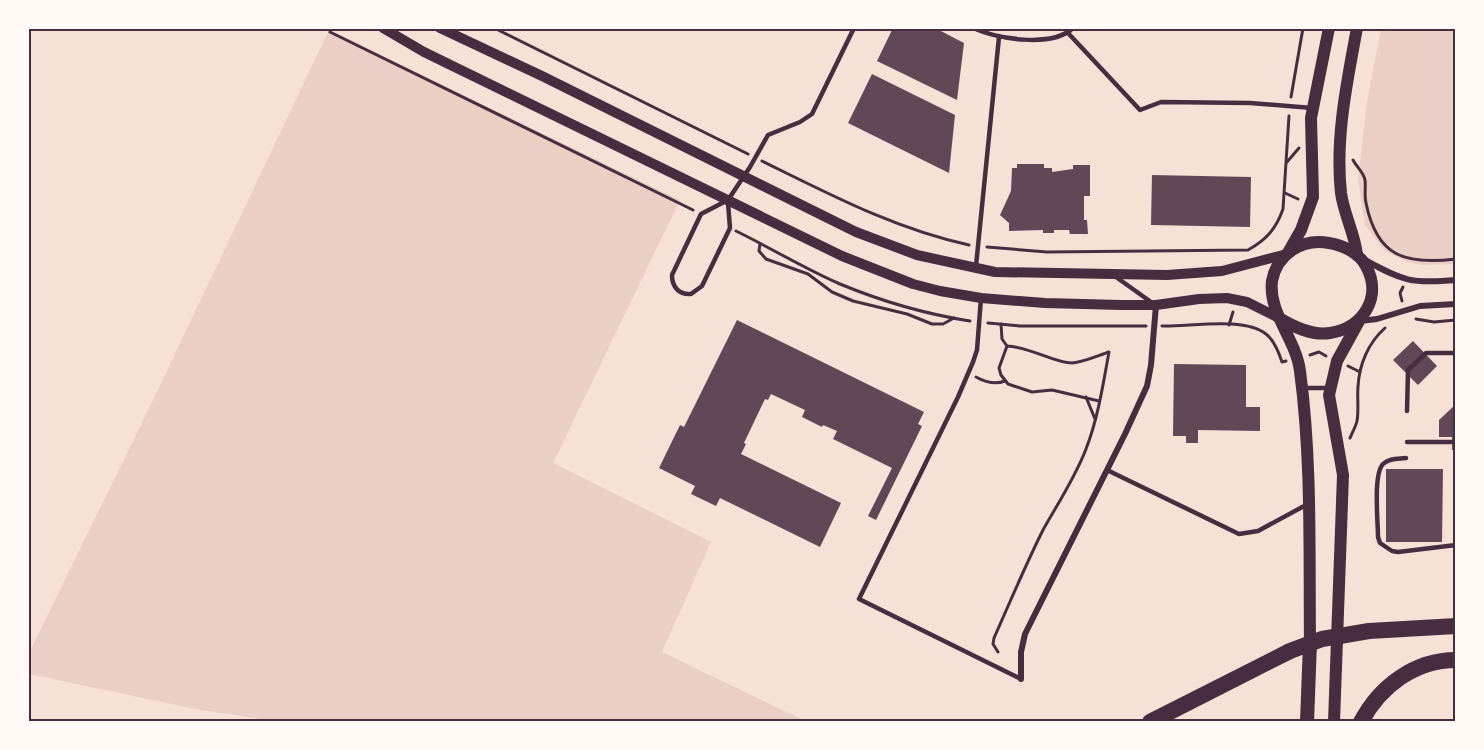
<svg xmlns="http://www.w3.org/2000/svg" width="1484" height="750" viewBox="0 0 1484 750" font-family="Rubik,sans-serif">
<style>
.green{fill:#ebcfc5}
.building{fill:#644757}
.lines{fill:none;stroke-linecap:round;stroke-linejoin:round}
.path{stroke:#4a2c40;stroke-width:3}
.service{stroke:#4a2c40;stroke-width:4.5}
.minor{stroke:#4a2c40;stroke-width:6}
.tertiary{stroke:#4a2c40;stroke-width:10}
.secondary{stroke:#4a2c40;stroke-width:12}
.primary{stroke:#4a2c40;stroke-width:14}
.motorway{stroke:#4a2c40;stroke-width:16}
.neatline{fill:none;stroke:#4a2c40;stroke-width:2}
</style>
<rect width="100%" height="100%" fill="#f7e1d7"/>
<g class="green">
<polygon points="1381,29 1455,29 1455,264 1422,265 1407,262 1385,251 1365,225 1358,179 1367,102"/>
<polygon points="329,30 680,200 553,463 711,542 662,652 805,721 274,721 195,709 29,674 28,655 153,400"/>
</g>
<g class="building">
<polygon points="893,28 935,28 964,43 957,100 877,61"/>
<polygon points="872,74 955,115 949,173 848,123"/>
<polygon points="1017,164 1044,164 1044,168 1052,168 1052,172 1073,169 1073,165 1090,165 1090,196 1084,196 1084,220 1087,220 1088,234 1070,234 1069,230 1054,230 1054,233 1043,233 1043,230 1009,231 1009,223 1000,215 1011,191 1012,168 1017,168"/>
<polygon points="1152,175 1251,177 1250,227 1151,225"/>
<polygon points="737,320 924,412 918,424 922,426 876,520 868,516 892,468 833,439 837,431 823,425 822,427 802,417 805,410 771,394 768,400 765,399 744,443 746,444 741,454 841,503 820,547 720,498 716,506 691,494 695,486 659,468 680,425 684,427"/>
<polygon points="1413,341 1437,366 1418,385 1393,360"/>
<polygon points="1174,364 1246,365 1246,407 1260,407 1260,431 1198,430 1198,443 1186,443 1186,436 1173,436"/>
<polygon points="1456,404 1456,450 1452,450 1452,437 1439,437 1439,420"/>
<polygon points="1386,469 1443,469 1442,542 1386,542"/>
</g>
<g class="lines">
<g class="path">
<polyline points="494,28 748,154"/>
<polyline points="330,32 693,210"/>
<polyline points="1291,97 1303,28"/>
<path d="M1353,160C1356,166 1364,173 1365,180C1366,187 1364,196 1366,203C1377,257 1405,265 1456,259"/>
<path d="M762,161C829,194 895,229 969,245"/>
<polyline points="1287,162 1299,148"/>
<polyline points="1285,193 1298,199"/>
<path d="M736,231C771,248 805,269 840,284C881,301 925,314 970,321"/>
<polyline points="760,244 759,251 766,259 808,274 832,292 853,301 907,314 932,324 943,324 954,318"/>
<path d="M987,247L1047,252L1248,250C1266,240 1276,229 1283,209L1289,116"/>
<polyline points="1402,301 1400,293 1403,287"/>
<polyline points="1416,319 1434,322 1456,320"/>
<polyline points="988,323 1020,326 1146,326"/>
<polyline points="1229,325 1233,312"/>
<path d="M1162,326C1189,327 1244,316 1266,334C1274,340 1279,353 1282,362L1286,361"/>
<polyline points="1007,346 999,368 1001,375 1008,384 1032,392 1052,390 1099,401"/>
<polyline points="1310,355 1319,352 1326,356"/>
<polyline points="1348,366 1360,372"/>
<path d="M976,377C985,382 995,385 1005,381"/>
<polyline points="1086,397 1095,419"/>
<path d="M1350,438C1352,433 1356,426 1357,421C1359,410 1357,398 1358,387C1359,365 1368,343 1385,328"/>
<path d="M998,652L993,644L994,638C1010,602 1025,566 1043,530C1058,503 1075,478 1086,449C1098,418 1103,385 1109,352C1097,356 1084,362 1072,363C1054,363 1031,347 1007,346L1002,339L1001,324"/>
</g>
<g class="service">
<path d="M973,28C998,39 1052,48 1073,28"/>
<polyline points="1068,33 1140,110 1161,102 1250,103 1312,108"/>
<path d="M728,203L730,228L702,286L691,294C679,295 672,287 672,275L701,214L728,200L750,167L768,135L800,122L812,114L854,28"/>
<polyline points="976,266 999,37"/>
<polyline points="1116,277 1151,302"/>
<polyline points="981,298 977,350 973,362 958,397 859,599 1021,679"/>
<polyline points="1304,388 1329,388"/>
<polyline points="1407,411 1408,370 1426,353 1456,353"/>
<polyline points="1407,442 1456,442"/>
<path d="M1406,458C1398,459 1389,458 1383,464C1373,474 1378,522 1378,537L1380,543L1392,551L1398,552L1456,545"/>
<polyline points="1107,470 1239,534 1258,531 1306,505"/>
</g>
<g class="minor">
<path d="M1365,260C1403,281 1411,284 1456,280"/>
<polyline points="1360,321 1377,319 1420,306 1456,304"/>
<polyline points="1021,679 1021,652 1025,634 1125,434 1147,386 1151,365 1156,305"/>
</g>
<g class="tertiary">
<polyline points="383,28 424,52 842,256 913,284 940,291 981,298 1045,303 1121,305 1156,305 1199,299 1227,298 1247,302 1279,318"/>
<polyline points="440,28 542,76 856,232 917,255 995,272 1167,275 1222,271 1287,254"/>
</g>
<g class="secondary">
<polyline points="1289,251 1301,230 1313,197 1311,118 1329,28"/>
<path d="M1357,255C1355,234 1344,215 1341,193C1335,138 1347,82 1357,28"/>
<path d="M1279,318C1294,327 1312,336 1330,333C1363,328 1383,297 1366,266C1359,253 1343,245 1329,243C1302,238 1277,254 1272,281C1268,313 1296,339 1300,371C1312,461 1309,552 1310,643"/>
<polyline points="1334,722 1343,475 1329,395 1337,361 1359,321"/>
</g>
<polyline class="primary" points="1307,722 1310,643"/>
<g class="motorway">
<polyline points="1150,722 1290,651 1322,639 1369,631 1456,626"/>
<path d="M1361,722C1380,686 1415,660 1456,660"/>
</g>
</g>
<rect width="1484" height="750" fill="none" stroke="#fffaf5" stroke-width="60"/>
<rect x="30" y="30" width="1424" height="690" class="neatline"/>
</svg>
